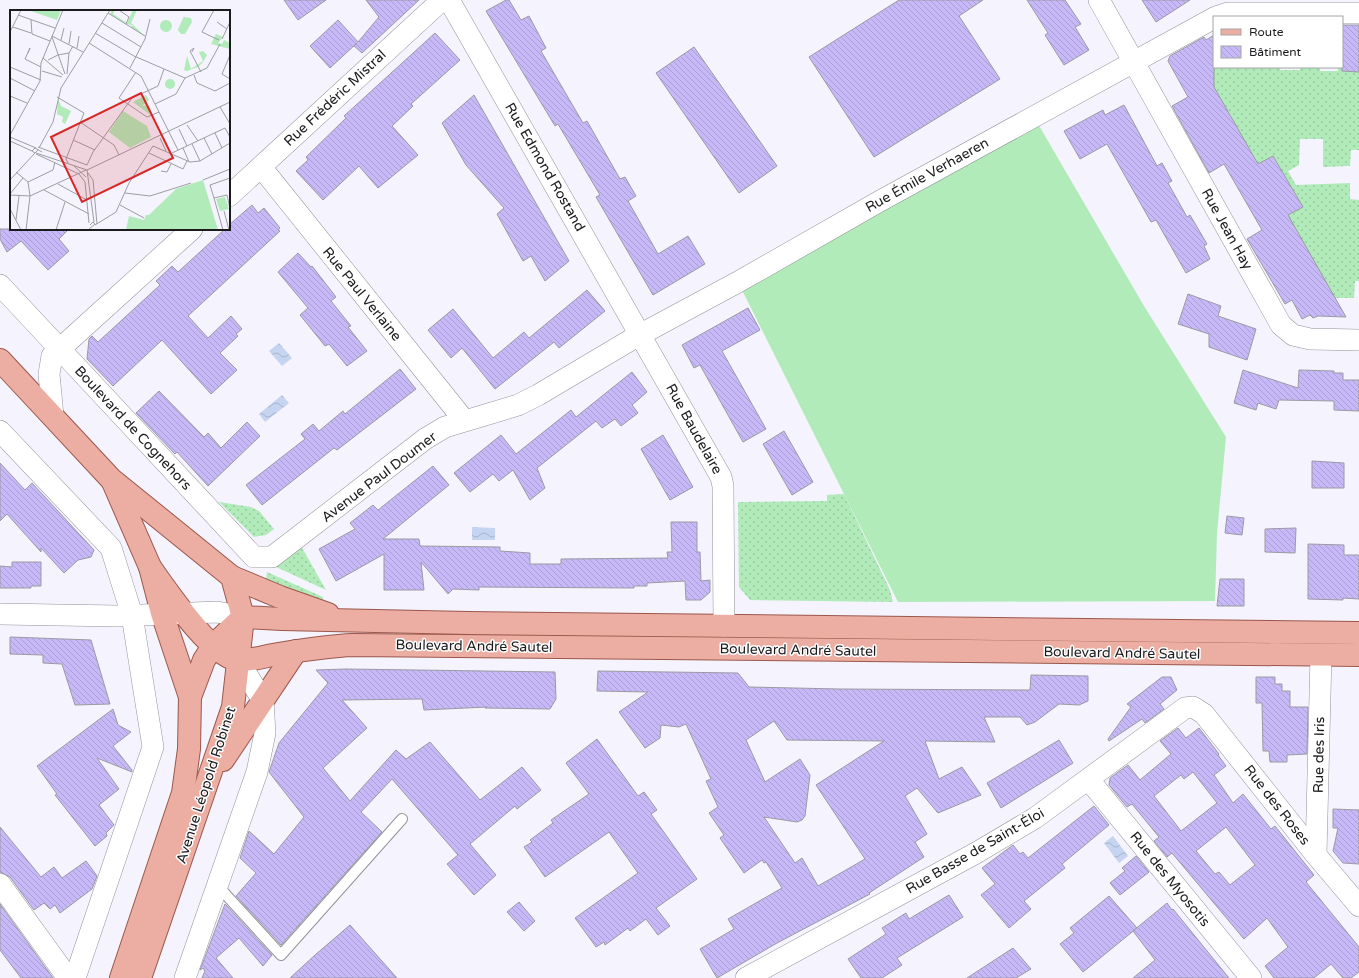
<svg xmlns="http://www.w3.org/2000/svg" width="1359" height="978" viewBox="0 0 1359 978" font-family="'Varela Round',sans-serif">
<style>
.grass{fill:url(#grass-dots)}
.garden{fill:#b0ebb9}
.water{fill:url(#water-waves)}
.building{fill:url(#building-back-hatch);stroke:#9b9aa2;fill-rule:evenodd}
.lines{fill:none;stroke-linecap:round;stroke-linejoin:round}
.service-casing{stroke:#94929b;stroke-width:12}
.minor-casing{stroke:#94929b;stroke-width:22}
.primary-casing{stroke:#9b574c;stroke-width:24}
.service{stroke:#fff;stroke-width:10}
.minor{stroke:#fff;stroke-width:21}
.primary{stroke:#ecaea2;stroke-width:22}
.labels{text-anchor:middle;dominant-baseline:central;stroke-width:3;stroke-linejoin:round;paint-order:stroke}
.street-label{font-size:14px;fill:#1b1b1e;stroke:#fff}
.inset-road{fill:none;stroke:#9e9da4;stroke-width:1}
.view{fill:#d62828;fill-opacity:0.15;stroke:#d62828;stroke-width:2}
.inset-edge{fill:none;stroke:#1b1b1e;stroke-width:2}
</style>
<defs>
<pattern id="grass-dots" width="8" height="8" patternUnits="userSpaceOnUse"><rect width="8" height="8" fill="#b0ebb9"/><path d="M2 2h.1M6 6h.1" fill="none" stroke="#97c99f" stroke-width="1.8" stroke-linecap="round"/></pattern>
<pattern id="water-waves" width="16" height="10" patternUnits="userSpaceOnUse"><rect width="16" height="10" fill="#c4d4f1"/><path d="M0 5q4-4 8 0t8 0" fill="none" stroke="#a8b5ce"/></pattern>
<pattern id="building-back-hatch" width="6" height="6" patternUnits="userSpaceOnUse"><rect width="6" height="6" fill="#c7b9f8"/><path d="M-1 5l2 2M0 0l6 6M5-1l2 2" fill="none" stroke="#aa9ed4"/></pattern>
</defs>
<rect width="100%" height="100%" fill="#f5f3fd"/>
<g class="grass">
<polygon points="1214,67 1280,67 1280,70 1300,70 1300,67 1320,67 1320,71 1338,71 1338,67 1359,72 1359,150 1351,150 1350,166 1323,167 1323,139 1300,139 1299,165 1288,171 1296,185 1350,183 1350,199 1359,200 1359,281 1355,281 1354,298 1326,298 1272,224 1302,207 1273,156 1258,164 1250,149 1233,158 1241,135 1229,112 1212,121 1205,108 1221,99 1204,69"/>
<polygon points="844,494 890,590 893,602 750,600 739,587 738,502 827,501 827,495"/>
<polygon points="219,502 251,507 259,511 274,529 266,535 254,537"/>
<polygon points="301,546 326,590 274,566"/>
<polygon points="267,572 323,597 324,603 266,582"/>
</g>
<polygon class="garden" points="1034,117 1144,306 1226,437 1217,533 1215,601 898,602 738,282"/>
<g class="water">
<polygon points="279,343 292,358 282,366 269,351"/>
<polygon points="282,395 289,403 265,422 259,414"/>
<polygon points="472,527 495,528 495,540 472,540"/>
<polygon points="1113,836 1128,856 1119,863 1104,843"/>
</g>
<g class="building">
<polygon points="284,0 326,0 298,20"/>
<polygon points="366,0 419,0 362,53 354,46 357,43 330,68 310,46 338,20 358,42 379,17"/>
<polygon points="506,0 509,0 521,20 529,16 546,48 541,51 583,123 587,121 620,179 625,177 636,196 628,201 658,254 688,236 705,264 653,295 596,197 600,195 558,124 555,126 486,11"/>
<polygon points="899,0 983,0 959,16 1000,79 874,157 809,57"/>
<polygon points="1027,0 1065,0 1081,24 1075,27 1089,50 1064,65 1045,35 1048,33"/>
<polygon points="1142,0 1190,0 1156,22"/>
<polygon points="1342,25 1359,25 1359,72 1342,71"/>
<polygon points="435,33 460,60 411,104 413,106 392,126 418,155 378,188 359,166 323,200 296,171 308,160 306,157 346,118 344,116"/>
<polygon points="1214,35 1214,87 1258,164 1273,156 1303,207 1288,215 1346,317 1318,316 1313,318 1310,315 1302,319 1292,300 1285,304 1247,239 1262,230 1224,164 1209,173 1172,106 1188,97 1168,61 1170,56 1204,37 1206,40"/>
<polygon points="694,47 777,166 739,193 656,73"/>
<polygon points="474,95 569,261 545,281 531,256 523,261 497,214 504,208 466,165 442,123"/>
<polygon points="1124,105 1157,166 1162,163 1172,181 1168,183 1187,217 1190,215 1207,244 1204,246 1210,259 1186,273 1156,220 1151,222 1107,144 1080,159 1064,131 1103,110 1105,115"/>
<polygon points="252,205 258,213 264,208 280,228 278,230 280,231 188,316 208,338 231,316 242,329 236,334 238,336 220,353 237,370 211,394 162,340 113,386 87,359 89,339 92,336 98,342 160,285 156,281 172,266 178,272 225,229 229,229 229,225"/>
<polygon points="0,229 69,229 59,239 69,251 48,270 21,241 7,252 0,239"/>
<polygon points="298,253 311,267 312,266 336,297 331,301 351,326 348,327 367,351 347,366 329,344 325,346 300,315 308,308 278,272"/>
<polygon points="587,290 605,311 559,348 554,342 495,389 462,348 451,358 428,330 453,309 493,358 524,332 529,338"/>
<polygon points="1188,294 1221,306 1218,316 1256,329 1247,360 1209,347 1209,334 1178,324"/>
<polygon points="748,308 760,330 722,351 766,429 743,442 700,365 694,368 682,345"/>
<polygon points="400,369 416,389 337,450 334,448 262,505 246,485 305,439 301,434 313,424 319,431 343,411 345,414"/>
<polygon points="1243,370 1298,388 1299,370 1334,371 1334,373 1343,373 1343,380 1359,380 1359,411 1334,410 1334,401 1279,400 1276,409 1258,403 1256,410 1234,403"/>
<polygon points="632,372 647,392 632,405 638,413 621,426 615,419 602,428 596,421 537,468 545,488 530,500 513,470 499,481 493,474 470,492 454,473 501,435 516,454 571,410 576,417"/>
<polygon points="159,391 204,437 208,433 221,448 247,422 260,436 208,486 177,452 175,454 136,413"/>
<polygon points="784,431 813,482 792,495 763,444"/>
<polygon points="663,435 693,487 670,500 641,449"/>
<polygon points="1312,461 1344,463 1344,488 1312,488"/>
<polygon points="0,463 25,490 32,483 94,550 91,557 78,560 64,573 41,548 41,552 7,514 0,521"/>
<polygon points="433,466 449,485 383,539 419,539 420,546 500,547 500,551 530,553 530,564 561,564 561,559 668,558 667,552 672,552 671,522 697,522 697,552 700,552 701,581 710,580 710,592 701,600 686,600 685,581 647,583 647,586 634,586 634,588 479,587 479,590 453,589 448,594 421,562 424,590 384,590 384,554 336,581 319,549 355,529 350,523 373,505 378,510"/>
<polygon points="1227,516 1244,518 1242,535 1225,533"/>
<polygon points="1296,528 1295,553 1265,552 1265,529"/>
<polygon points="1308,544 1344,545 1344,555 1359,555 1359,599 1343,598 1343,600 1308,599"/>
<polygon points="12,562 41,562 41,586 31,586 31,588 0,588 0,566 12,567"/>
<polygon points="1220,579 1244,579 1244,606 1217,606"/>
<polygon points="10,637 91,640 110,704 75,705 62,664 43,663 43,655 10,654"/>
<polygon points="346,669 555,672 556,699 550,709 485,708 487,707 424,710 422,699 342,700 367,728 323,768 350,801 396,750 406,759 430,742 480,800 522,767 541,790 517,809 515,806 470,844 496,875 474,895 447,864 458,855 392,779 361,812 382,832 281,945 236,896 256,873 240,858 249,831 274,854 304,817 269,772 279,743 328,683 316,670"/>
<path d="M598,671L738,673L749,687L839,689L1030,690L1031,675L1088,676V701L1079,705L1059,704L1035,722L1027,725L1020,717H984L995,742L925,741L939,779L962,767L981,795L938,813L917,788L905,796L927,834L915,842L924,857L869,893L870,894L777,943L717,978L700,949L734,929L728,919L782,888L766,862L764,863L762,860L744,873L720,838L724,835L709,813L718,807L706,781L711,779L686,724L679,727L661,725L660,738L645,748L619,712L648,692L597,691ZM774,721L787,740L884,741L816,785L865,859L818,886L802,858L795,863L764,817L797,822L802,820L805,816L810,775L800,759L765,782L746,740Z"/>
<polygon points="1162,677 1171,677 1177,690 1160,704 1164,709 1145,723 1142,719 1109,741 1108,739 1131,707 1127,704"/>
<polygon points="1256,677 1275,677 1275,684 1282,684 1282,691 1290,691 1290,707 1308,707 1307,754 1287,755 1287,762 1270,762 1269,751 1263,751 1262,703 1256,703"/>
<polygon points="113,709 118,725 131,732 113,746 132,770 132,772 97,758 119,789 99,805 114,825 106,833 107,836 95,846 55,795 57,794 37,766"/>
<path d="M1178,728L1186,738L1199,728L1219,754L1218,755L1226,766L1214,775L1233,803L1243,794L1271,829L1275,826L1314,875L1306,882L1359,947V972L1351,978H1343L1331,964L1314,978H1274L1265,966L1288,947L1267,918L1244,939L1172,853L1167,857L1154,841L1159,837L1132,804L1127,807L1109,785L1110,778L1128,765L1140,780L1171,754L1160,741ZM1193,772L1217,803L1181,831L1154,796L1181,775L1184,779ZM1226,827L1255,865L1230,885L1219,872L1215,874L1196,851Z"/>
<polygon points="597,739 638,796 644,792 657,810 651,814 697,879 656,908 670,926 658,935 646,919 630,931 628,928 605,945 604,942 596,947 575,918 638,873 609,832 545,877 524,847 532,842 530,840 553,823 551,820 589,794 566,763"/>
<polygon points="1059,740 1073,763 1001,808 987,783"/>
<polygon points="1094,806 1109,825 1062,864 1065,868 1024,901 1031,909 1009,928 981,895 995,884 982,868 1013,845 1020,854 1023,852 1028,858"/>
<polygon points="1333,809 1359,810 1359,864 1343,863 1333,851 1338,828 1333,828"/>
<polygon points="0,827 41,877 54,867 62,878 86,861 97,876 92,889 60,913 55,905 50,909 44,903 34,910 10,877 0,872"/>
<polygon points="1136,856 1149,872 1120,895 1110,883 1125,871 1122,868"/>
<polygon points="949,895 963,917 897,958 902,965 882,978 861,978 848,959 886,934 882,928 906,913 909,919"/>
<polygon points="1109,896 1137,928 1083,972 1060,944 1074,933 1070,928"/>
<polygon points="519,902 535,921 524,931 507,912"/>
<polygon points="1167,903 1172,910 1173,909 1229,978 1133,978 1155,960 1133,931"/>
<polygon points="0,904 53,978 21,978 0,950"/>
<polygon points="225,904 272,955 263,966 239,938 216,958 233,978 202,978 205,971 203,968 200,970"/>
<polygon points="350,925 397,978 290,978 315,955"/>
<polygon points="1013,948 1031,969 1016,978 967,978"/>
</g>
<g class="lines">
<g class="service-casing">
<polyline id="service" points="217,885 281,955 402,819"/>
</g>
<g class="minor-casing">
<g id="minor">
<polyline points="449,0 721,477 723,486 724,626"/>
<polyline points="1099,0 1281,325 1293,335 1310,339 1359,340"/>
<polyline points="1216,17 1228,13 1359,13"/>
<polyline points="261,167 464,420"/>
<polyline points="229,196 442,0"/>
<polyline points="0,285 254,557 272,557 425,439 445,427 518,405 538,395 634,338 738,282 880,201 1214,18"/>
<polyline points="53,416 49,374 52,356 192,229"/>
<polyline points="0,431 111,548 132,615 153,747 75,978"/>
<polyline points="0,614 117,616 217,612 243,617"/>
<polyline points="1089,780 1251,978"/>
<polyline points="1316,855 1321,655"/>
<polyline points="0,884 68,978"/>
<polyline points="185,978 257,772 265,733 263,701 238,660"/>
<polyline points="746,978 976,853 1035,818 1185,708 1193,707 1204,714 1316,855 1359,906"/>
</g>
</g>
<g class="primary-casing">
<g id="primary">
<polyline points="0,360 111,479 232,577 243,617 233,707 140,978"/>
<polyline points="113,482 150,567 162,613 190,697"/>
<path d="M150,567C165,588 213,660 239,660C251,661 265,656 278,654C303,650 328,646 353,645L1359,655"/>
<polyline points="232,577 280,597 328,614"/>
<polyline points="243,617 282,619 468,623 1359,633"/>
<polyline points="223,760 296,651"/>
<polyline points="121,978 183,793 189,749 190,697 204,660 213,646 243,617"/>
</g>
</g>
<use href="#service" class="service"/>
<use href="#minor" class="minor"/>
<use href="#primary" class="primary"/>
</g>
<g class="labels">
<g class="street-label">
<text transform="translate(335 98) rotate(-43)">Rue Frédéric Mistral</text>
<text transform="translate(545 167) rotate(60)">Rue Edmond Rostand</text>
<text transform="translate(927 175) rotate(-29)">Rue Émile Verhaeren</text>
<text transform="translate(1227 229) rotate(61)">Rue Jean Hay</text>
<text transform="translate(362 294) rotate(51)">Rue Paul Verlaine</text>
<text transform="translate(133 428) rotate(47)">Boulevard de Cognehors</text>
<text transform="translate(694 429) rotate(61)">Rue Baudelaire</text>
<text transform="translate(379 477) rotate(-37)">Avenue Paul Doumer</text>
<text transform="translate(474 646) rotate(1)">Boulevard André Sautel</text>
<text transform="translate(798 650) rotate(1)">Boulevard André Sautel</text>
<text transform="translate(1122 653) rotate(1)">Boulevard André Sautel</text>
<text transform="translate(1319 755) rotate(-89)">Rue des Iris</text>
<text transform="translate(206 785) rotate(-72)">Avenue Léopold Robinet</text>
<text transform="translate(1277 805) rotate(52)">Rue des Roses</text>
<text transform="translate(975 851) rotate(-30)">Rue Basse de Saint-Éloi</text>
<text transform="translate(1170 879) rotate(51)">Rue des Myosotis</text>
</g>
</g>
<g transform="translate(10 10)">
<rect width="220" height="220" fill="#f5f3fd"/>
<path d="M102,0H105L103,4L117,13L123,0H127L121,13L135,26L121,17L122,15L116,14L100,4ZM206,24L213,27L208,33L212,34L214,30L220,33V39L201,34ZM193,41L197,45L193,52L188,57L177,61L174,60L177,46L181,59L193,51L189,42ZM155 74a5 5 0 1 1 10 0a5 5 0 1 1-10 0ZM136,85L139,90L132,96L139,95L141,101L139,104L123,92ZM215,187L219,199L210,201L206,189Z" fill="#b0ebb9"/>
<path d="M193,170L208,220H116L119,206L134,210L136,205H139L166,179Z" fill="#b0ebb9"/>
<path d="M18,0H51L47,10ZM175,4L174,7L181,8L182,12L175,24H171L168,20L165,26ZM150 16a6 6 0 1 1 12 0a6 6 0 1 1-12 0ZM48,89L51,96L61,101L55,114L52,112L53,107L47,104ZM113,101L137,116L141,127L120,138L99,122Z" fill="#b0ebb9"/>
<path class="inset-road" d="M109,0L119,7L116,14M204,0L192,22L209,30M98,3L135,26M8,5L45,18M21,10L22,24L40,31M207,12L217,19M92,13L131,37M3,17L21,23M0,22L11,0M85,23L124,46L175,68M42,26L73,42M42,27L55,64M212,29L220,12M51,30L54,18M79,33L131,66L168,140M59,34L61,21M67,38L69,26M182,42L184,38L180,41L191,62M18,43L20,38L15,49L31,57M220,45L212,64L220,69M33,48L53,65M38,50L48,45L59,43M0,57L31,70M120,58L135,29L140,9M32,61L52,67M126,62L109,88L137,107L149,102M57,64L59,43L63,36M184,65L187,73L205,81L220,73M0,68L25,81M175,68L197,58L210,34M0,86L17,93M47,87L74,103L56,149L58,153M145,94L166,84L175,68M210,97L220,114M70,112L104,135L109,145M177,115L188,131M169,119L177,136M205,123L212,138M0,125L30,71L31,53L53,0M0,127L26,138M150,128L156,141M194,128L202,144M63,130L85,140M0,131L22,141M182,134L190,151M28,137L77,155L83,142L122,88L148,76L154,59M29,138L43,112L51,78L100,0M173,138L179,152M28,140L25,143L22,141L25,138L32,142M26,143L77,160L84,212M139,143L173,159L177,151M162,143L215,118L220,127M26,144L69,164L75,172L79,213M64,156L76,167M77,160L220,92M151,161L157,162L161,154M6,162L18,172L20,186L16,220M78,163L83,170L87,214M0,170L25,143M193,170L220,159M18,172L43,160L45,152M48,174L77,190M34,180L79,204M115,183L140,186L181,173M0,184L13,168M0,185L20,186L76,160M204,188L200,175L220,168M110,195L134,208M0,199L11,220M214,201L219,220M6,210L9,186M85,215L106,202L119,173L143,136L180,152L190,151L220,133M46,220L55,192M78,220L85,214L83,212L80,215M213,220L204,188L217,185L220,199"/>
<path class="view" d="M131,83L163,148L72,192L41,127Z"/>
<rect width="220" height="220" class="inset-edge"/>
</g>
<rect x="1213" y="16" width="130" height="52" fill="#ffffff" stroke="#a4a4a5"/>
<rect x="1221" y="29" width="20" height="6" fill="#ecaea2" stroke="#a4a4a5"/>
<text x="1249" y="36" font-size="12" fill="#1b1b1e">Route</text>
<rect x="1221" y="46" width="20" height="12" fill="url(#building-back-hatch)" stroke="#a4a4a5"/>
<text x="1249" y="56" font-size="12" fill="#1b1b1e">Bâtiment</text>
</svg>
